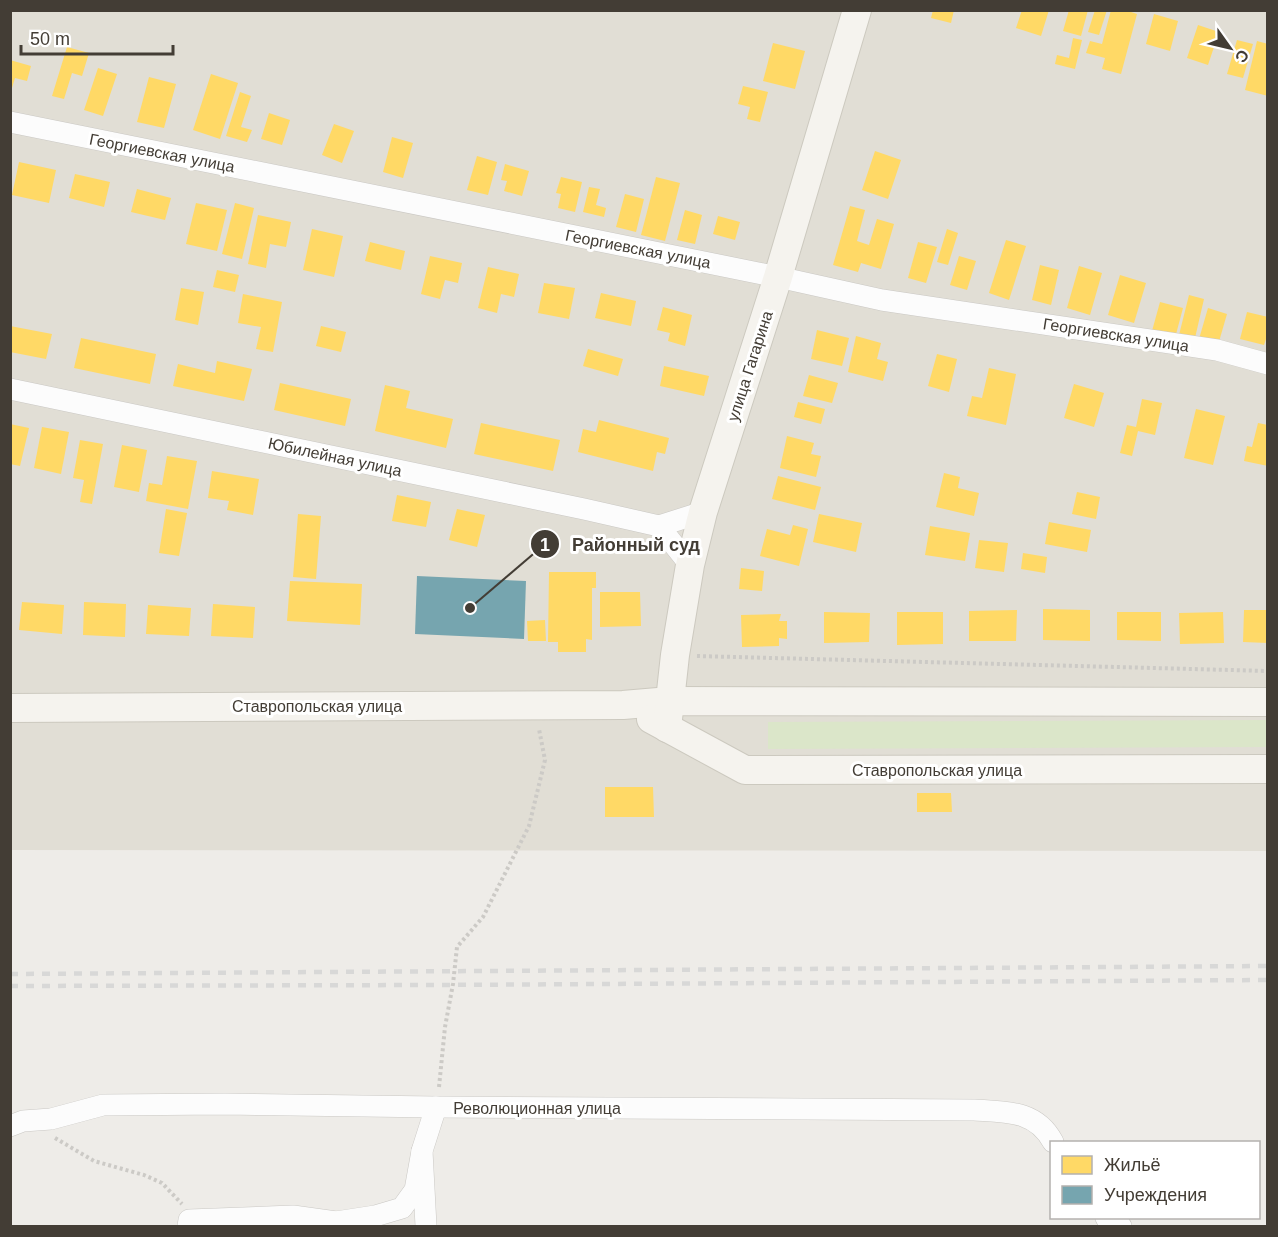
<svg xmlns="http://www.w3.org/2000/svg" width="1278" height="1237" viewBox="0 0 1278 1237" font-family="Arial,sans-serif">
<style>
.residential{fill:#e1ded5}
.green{fill:#dbe6c9}
.homes{fill:#ffd966}
.public{fill:#76a5af}
.lines{fill:none;stroke-linecap:round;stroke-linejoin:round}
.street-casing{stroke:#cac8c4;stroke-width:22}
.secondary-casing{stroke:#ccc9bf;stroke-width:30}
.path{stroke:#cccac6;stroke-width:4;stroke-dasharray:3 3;stroke-linecap:butt}
.street{stroke:#fcfcfc;stroke-width:21}
.secondary{stroke:#f5f3ee;stroke-width:28}
.rail{stroke:#d8d8d7;stroke-width:4.5;stroke-dasharray:8 8;stroke-linecap:butt}
.labels{text-anchor:middle;dominant-baseline:central;stroke-width:6;stroke-linejoin:round;paint-order:stroke}
.street-label{font-size:16px;fill:#433d35;stroke:#fff}
.leader{fill:none;stroke:#433d35;stroke-width:2}
.callout-dot{fill:#433d35;stroke:#fff;stroke-width:2}
.mark-label{font-size:18px;text-anchor:middle;font-weight:bold;fill:#fff}
.callout-label{font-size:18px;text-anchor:middle;font-weight:bold;fill:#433d35;stroke:#fff;stroke-width:6;stroke-linejoin:round;paint-order:stroke}
</style>
<rect width="100%" height="100%" fill="#eeece8"/>
<polygon class="residential" points="11,11 1267,11 1267,851 11,850"/>
<polygon class="green" points="1267,720 1267,747 768,749 768,722"/>
<g class="homes">
<polygon points="933,10 954,10 951,23 931,18"/>
<polygon points="1022,10 1049,10 1041,36 1016,28"/>
<polygon points="1069,10 1088,10 1081,36 1063,31"/>
<polygon points="1095,10 1107,10 1099,35 1088,32"/>
<polygon points="1111,10 1125,10 1137,14 1121,74 1102,69 1105,58 1086,53 1090,41 1102,44"/>
<polygon points="1154,14 1178,21 1170,51 1146,44"/>
<polygon points="1198,25 1219,32 1208,65 1187,58"/>
<polygon points="1073,38 1082,40 1075,69 1055,64 1057,55 1069,58"/>
<polygon points="1237,40 1253,44 1243,78 1227,74"/>
<polygon points="1257,41 1268,44 1268,96 1245,90"/>
<polygon points="773,43 805,51 795,89 763,81"/>
<polygon points="67,47 89,53 82,76 72,73 64,99 52,96"/>
<polygon points="10,60 31,66 27,81 15,78 12,88 10,88"/>
<polygon points="98,68 117,74 103,116 84,110"/>
<polygon points="211,74 238,83 220,139 193,130"/>
<polygon points="149,77 176,84 164,128 137,122"/>
<polygon points="743,86 768,92 760,122 747,119 750,107 738,104"/>
<polygon points="240,92 251,96 241,127 252,130 247,142 226,136"/>
<polygon points="269,113 290,120 282,145 261,139"/>
<polygon points="334,124 354,131 342,163 322,155"/>
<polygon points="392,137 413,143 403,178 383,172"/>
<polygon points="875,151 901,160 888,199 862,190"/>
<polygon points="477,156 497,162 488,195 467,190"/>
<polygon points="19,162 56,170 49,203 12,195"/>
<polygon points="505,164 529,171 522,196 504,191 507,181 501,180"/>
<polygon points="75,174 110,182 104,207 69,198"/>
<polygon points="561,177 582,182 575,212 558,208 561,194 556,193"/>
<polygon points="656,177 680,183 665,241 641,235"/>
<polygon points="589,187 600,189 596,205 606,208 604,217 583,212"/>
<polygon points="137,189 171,198 165,220 131,212"/>
<polygon points="625,194 644,199 636,232 616,227"/>
<polygon points="196,203 227,210 217,251 186,244"/>
<polygon points="235,203 254,208 242,259 222,254"/>
<polygon points="850,206 865,210 857,241 869,245 877,219 894,224 881,269 861,263 858,272 833,265"/>
<polygon points="685,210 702,215 695,244 677,240"/>
<polygon points="258,215 291,222 286,247 270,244 266,268 248,264"/>
<polygon points="718,216 740,222 735,240 713,234"/>
<polygon points="312,229 343,236 334,277 303,270"/>
<polygon points="947,229 958,233 948,265 937,262"/>
<polygon points="1006,240 1026,246 1009,300 989,293"/>
<polygon points="370,242 405,251 401,270 365,261"/>
<polygon points="918,242 937,247 926,283 908,278"/>
<polygon points="430,256 462,263 458,283 445,280 440,299 421,294"/>
<polygon points="959,256 976,261 967,290 950,285"/>
<polygon points="1040,265 1059,270 1051,305 1032,300"/>
<polygon points="1079,266 1102,273 1090,315 1067,308"/>
<polygon points="488,267 519,274 514,297 501,294 497,313 478,308"/>
<polygon points="217,270 239,275 235,292 213,287"/>
<polygon points="1120,275 1146,283 1134,323 1108,315"/>
<polygon points="544,283 575,288 569,319 538,313"/>
<polygon points="181,288 204,292 198,325 175,320"/>
<polygon points="601,293 636,301 631,326 595,318"/>
<polygon points="243,294 282,302 273,352 256,349 261,327 238,323"/>
<polygon points="1189,295 1204,299 1195,338 1179,335"/>
<polygon points="1160,302 1183,308 1175,338 1152,331"/>
<polygon points="663,307 692,315 685,346 668,341 670,333 657,330"/>
<polygon points="1208,308 1227,314 1218,345 1199,339"/>
<polygon points="1247,312 1268,317 1268,333 1264,345 1240,339"/>
<polygon points="10,326 52,334 46,359 10,352"/>
<polygon points="321,326 346,332 341,352 316,346"/>
<polygon points="817,330 849,338 842,366 811,359"/>
<polygon points="856,336 881,343 877,359 888,362 883,381 848,372"/>
<polygon points="81,338 156,354 150,384 74,368"/>
<polygon points="588,349 623,359 618,376 583,366"/>
<polygon points="937,354 957,359 949,392 928,386"/>
<polygon points="217,361 252,369 244,401 173,386 178,364 215,373"/>
<polygon points="664,366 709,376 704,396 660,386"/>
<polygon points="989,368 1016,374 1006,425 967,416 972,396 982,398"/>
<polygon points="809,375 838,383 832,403 803,396"/>
<polygon points="280,383 351,399 345,426 274,410"/>
<polygon points="1074,384 1104,393 1094,427 1064,418"/>
<polygon points="385,385 410,391 406,408 453,419 446,448 375,431"/>
<polygon points="1142,399 1162,403 1155,435 1138,431 1132,456 1120,453 1127,425 1136,427"/>
<polygon points="798,402 825,409 821,424 794,417"/>
<polygon points="1196,409 1225,416 1213,465 1184,458"/>
<polygon points="599,420 669,438 665,454 657,452 653,471 578,452 583,429 596,432"/>
<polygon points="481,423 560,440 553,471 474,454"/>
<polygon points="1258,423 1268,425 1268,466 1244,461 1247,446 1252,447"/>
<polygon points="10,424 29,428 20,466 10,464"/>
<polygon points="42,427 69,432 61,474 34,468"/>
<polygon points="787,436 814,443 811,454 821,456 816,477 780,468"/>
<polygon points="80,440 103,444 92,504 80,502 84,480 73,478"/>
<polygon points="122,445 147,450 139,492 114,487"/>
<polygon points="167,456 197,461 188,509 146,501 149,483 162,485"/>
<polygon points="212,471 259,479 253,515 227,510 229,501 208,498"/>
<polygon points="944,473 960,477 958,488 979,493 974,516 936,507"/>
<polygon points="778,476 821,487 815,510 772,499"/>
<polygon points="1077,492 1100,497 1096,519 1072,514"/>
<polygon points="397,495 431,502 426,527 392,521"/>
<polygon points="166,509 187,513 179,556 159,553"/>
<polygon points="457,509 485,515 477,547 449,540"/>
<polygon points="298,514 321,516 316,579 293,577"/>
<polygon points="819,514 862,523 856,552 813,542"/>
<polygon points="1049,522 1091,530 1087,552 1045,544"/>
<polygon points="793,525 808,529 799,566 760,556 767,529 790,535"/>
<polygon points="930,526 970,533 965,561 925,555"/>
<polygon points="979,540 1008,543 1004,572 975,568"/>
<polygon points="1023,553 1047,557 1045,573 1021,569"/>
<polygon points="741,568 764,571 762,591 739,589"/>
<polygon points="549,572 596,572 596,588 592,588 592,640 586,639 586,652 558,652 558,642 548,642"/>
<polygon points="290,581 362,584 360,625 287,621"/>
<polygon points="600,592 640,592 641,626 600,627"/>
<polygon points="22,602 64,605 62,634 19,630"/>
<polygon points="84,602 126,604 125,637 83,635"/>
<polygon points="213,604 255,607 253,638 211,636"/>
<polygon points="148,605 191,608 189,636 146,634"/>
<polygon points="1043,609 1090,610 1090,641 1043,640"/>
<polygon points="1017,610 1016,641 969,641 969,611"/>
<polygon points="1244,610 1268,610 1268,643 1243,642"/>
<polygon points="824,612 870,613 869,642 824,643"/>
<polygon points="897,612 943,612 943,644 897,645"/>
<polygon points="1117,612 1161,612 1161,641 1117,640"/>
<polygon points="1223,612 1224,643 1180,644 1179,613"/>
<polygon points="781,614 779,621 787,621 787,639 779,638 779,646 742,647 741,615"/>
<polygon points="545,620 546,641 528,641 527,621"/>
<polygon points="605,787 653,787 654,817 605,817"/>
<polygon points="917,793 951,793 952,812 917,812"/>
</g>
<polygon class="public" points="417,576 526,581 524,639 415,634"/>
<g class="lines">
<g class="street-casing">
<g id="street">
<polyline points="10,122 778,277 882,300 1217,350 1268,364"/>
<polyline points="10,389 584,509 659,526 703,512"/>
<polyline points="659,526 690,565"/>
<path d="M10,1126L23,1121L51,1119L103,1105L225,1104L436,1107L974,1110C1006,1112 1036,1110 1053,1142"/>
<polyline points="1106,1218 1121,1226"/>
<polyline points="336,1222 375,1216 402,1208 415,1190 422,1151"/>
<polyline points="188,1226 189,1220 293,1216 336,1222 350,1226"/>
<polyline points="426,1226 422,1151 436,1107"/>
</g>
</g>
<g class="secondary-casing">
<g id="secondary">
<polyline points="10,708 623,705 670,701 1268,702"/>
<polyline points="651,719 745,770 1268,769"/>
<polyline points="667,728 675,655 690,565 703,512 778,277 857,10"/>
</g>
</g>
<g class="path">
<polyline points="697,656 1268,671"/>
<polyline points="439,1087 445,1027 453,984 457,947 483,917 529,826 545,760 539,729"/>
<polyline points="55,1138 94,1161 144,1175 162,1183 182,1204"/>
</g>
<use href="#street" class="street"/>
<use href="#secondary" class="secondary"/>
<g class="rail">
<polyline points="10,974 1268,966"/>
<polyline points="10,986 436,985 1268,980"/>
</g>
</g>
<g class="labels">
<g class="street-label">
<text transform="translate(162 153) rotate(11)">Георгиевская улица</text>
<text transform="translate(638 249) rotate(11)">Георгиевская улица</text>
<text transform="translate(1116 335) rotate(9)">Георгиевская улица</text>
<text transform="translate(750 366) rotate(-72)">улица Гагарина</text>
<text transform="translate(335 457) rotate(12)">Юбилейная улица</text>
<text x="317" y="706">Ставропольская улица</text>
<text x="937" y="770">Ставропольская улица</text>
<text x="537" y="1108">Революционная улица</text>
</g>
</g>
<path class="leader" d="M470 608L545 544"/>
<g class="callout-dot">
<circle cx="470" cy="608" r="6"/>
<circle cx="545" cy="544" r="15"/>
</g>
<g class="mark-label">
<text x="545" y="551">1</text>
</g>
<g class="callout-label">
<text x="636" y="551">Районный суд</text>
</g>
<rect width="1278" height="1237" fill="none" stroke="#433d35" stroke-width="24"/>
<rect x="1050" y="1141" width="210" height="78" fill="#ffffff" stroke="#b4b1ae" stroke-width="1.5"/>
<rect x="1062" y="1156" width="30" height="18" fill="#ffd966" stroke="#b4b1ae" stroke-width="1.5"/>
<text x="1104" y="1171" font-size="18" fill="#433d35">Жильё</text>
<rect x="1062" y="1186" width="30" height="18" fill="#76a5af" stroke="#b4b1ae" stroke-width="1.5"/>
<text x="1104" y="1201" font-size="18" fill="#433d35">Учреждения</text>
<g transform="translate(1230 48) rotate(124)" stroke="#ffffff" stroke-width="4.5" paint-order="stroke">
<path d="M0-4.5L10 22L0 15L-10 22Z" fill="#433d35"/>
<text y="-9" font-size="16" font-weight="bold" text-anchor="middle" fill="#433d35">С</text>
</g>
<path d="M21 45v9h152v-9" fill="none" stroke="#433d35" stroke-width="3"/>
<text x="30" y="45" font-size="18" fill="#433d35" stroke="#ffffff" stroke-width="4.5" paint-order="stroke">50 m</text>
</svg>
